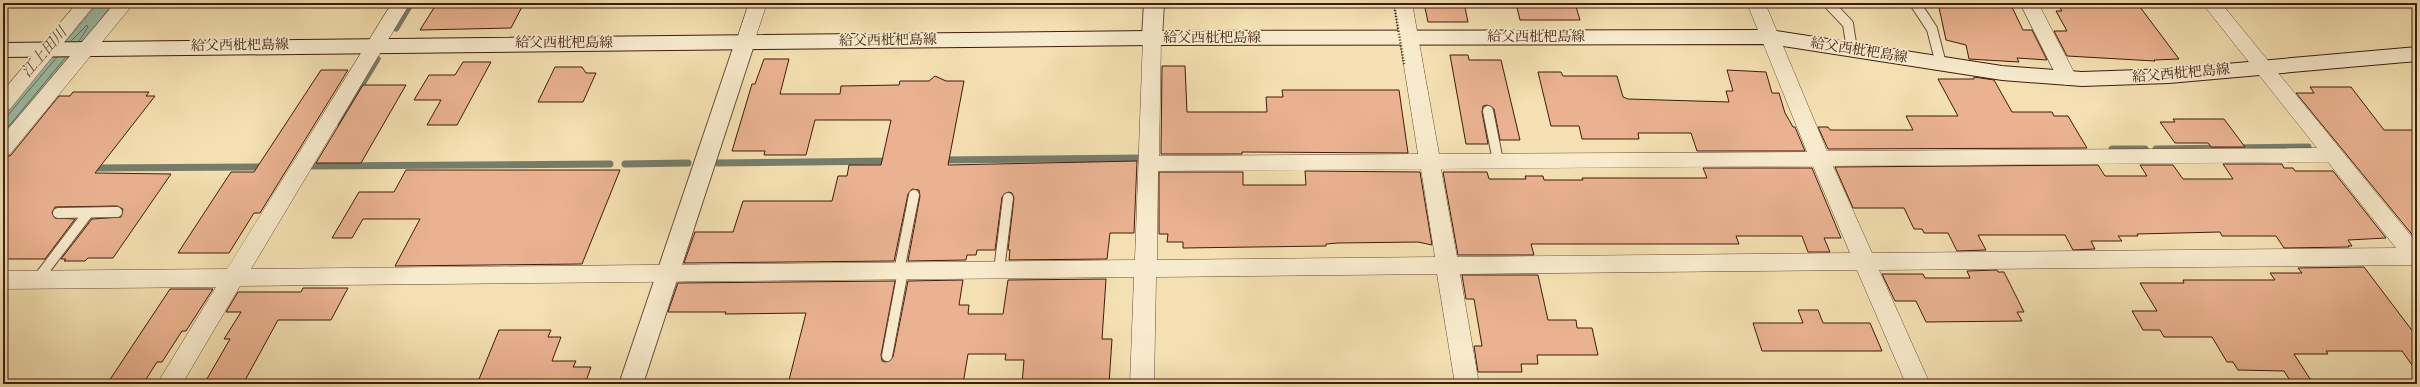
<svg xmlns="http://www.w3.org/2000/svg" width="2420" height="387" viewBox="0 0 2420 387" font-family="Vollkorn,'Noto Serif JP',serif">
<style>
.water{fill:#9cbda8;stroke:#777d6b}
.lines{fill:none;stroke-linecap:round;stroke-linejoin:round}
.shore{stroke:#6e6c5c;stroke-width:1}
.stream{stroke:#777d6b;stroke-width:7}
.building{fill:#eab291;stroke:#3f1c0f}
.service-casing{stroke:#6c4d38;stroke-width:12}
.minor-casing{stroke:#6c4d38;stroke-width:1}
.tertiary-casing{stroke:#6c4d38;stroke-width:2}
.secondary-casing{stroke:#3f1c0f;stroke-width:2}
.service{stroke:#f8ebcd;stroke-width:10}
.minor{fill:#f8ebcd;fill-rule:evenodd}
.tertiary{fill:#f8ebcd;fill-rule:evenodd}
.secondary{fill:#f8ebcd;fill-rule:evenodd}
.path-bridge{stroke:#3f1c0f;stroke-width:2.5;stroke-dasharray:1 2;stroke-linecap:butt}
.labels{text-anchor:middle;dominant-baseline:central;stroke-width:3.5;stroke-linejoin:round;paint-order:stroke}
.street-label{font-size:14px;fill:#3f1c0f;stroke:#f8ebcd}
.water-label{font-size:15px;font-style:italic;fill:#5b4c3d;stroke:#f8ebcd}
</style>
<rect width="100%" height="100%" fill="#f4e0b2"/>
<filter id="stains"><feTurbulence type="fractalNoise" baseFrequency=".005" numOctaves="4"/><feColorMatrix values="0 0 0 0 .2 0 0 0 0 .09 0 0 0 0 .02 0 0 0 .5 -.17"/></filter>
<radialGradient id="worn" r=".72"><stop offset=".6" stop-color="#630" stop-opacity="0"/><stop offset="1" stop-color="#630" stop-opacity=".3"/></radialGradient>
<polygon class="water" points="98,3 114,3 3,139 3,115"/>
<g class="lines">
<g class="shore">
<polyline points="71,41 87,25 88,27 79,41"/>
<polyline points="3,117 8,115 57,57"/>
<polyline points="3,133 66,57"/>
</g>
<g class="stream">
<polyline points="396,28 411,3"/>
<polyline points="339,122 377,59"/>
<polyline points="2112,149 2145,149"/>
<polyline points="2156,149 2308,147"/>
<polyline points="940,160 1140,158"/>
<polyline points="718,163 891,161"/>
<polyline points="625,164 688,163"/>
<polyline points="309,166 610,164"/>
<polyline points="90,168 265,167"/>
</g>
</g>
<g class="building">
<polygon points="437,3 524,3 511,28 420,30"/>
<polygon points="1424,3 1464,3 1468,22 1428,22"/>
<polygon points="1516,3 1575,3 1580,20 1520,20"/>
<polygon points="1938,3 2010,3 2023,30 2032,30 2047,60 2017,58 2019,62 1969,59 1966,45 1946,40"/>
<polygon points="2096,3 2137,3 2179,59 2154,60 2155,61 2067,56 2054,31 2067,31 2056,11 2062,11 2058,5 2097,6"/>
<polygon points="1450,55 1468,55 1469,60 1501,60 1520,140 1500,140 1494,109 1487,105 1483,106 1482,112 1488,144 1466,144"/>
<polygon points="764,59 789,59 780,94 840,94 841,86 899,85 900,81 929,81 935,76 946,81 964,81 948,165 1137,161 1134,233 1110,233 1107,259 1009,260 1010,250 1008,250 1014,198 1012,193 1008,192 1002,197 995,250 977,250 976,255 967,255 966,260 908,261 920,196 919,190 912,189 908,194 894,261 684,263 695,232 733,232 743,201 832,201 838,176 847,176 849,165 881,165 891,120 815,120 806,155 764,155 765,151 732,151 752,84 755,84"/>
<polygon points="463,62 491,62 457,125 427,125 441,100 414,100 429,75 455,75"/>
<polygon points="1162,66 1185,66 1187,112 1267,112 1266,97 1283,97 1282,90 1399,90 1408,153 1242,152 1242,154 1161,154"/>
<polygon points="555,67 582,67 586,73 596,73 583,102 538,102"/>
<polygon points="321,70 348,70 260,213 254,213 229,253 178,253 231,172 254,172"/>
<polygon points="1727,70 1766,72 1772,93 1779,93 1785,113 1793,127 1795,127 1805,151 1697,151 1691,133 1638,133 1639,139 1582,139 1579,126 1551,126 1538,72 1561,72 1563,76 1617,76 1623,97 1628,99 1729,102 1726,91 1733,91"/>
<polygon points="1974,77 1994,80 2012,112 2052,112 2054,116 2068,116 2087,148 1828,149 1818,127 1828,127 1830,130 1913,130 1906,116 1958,116 1938,79 1974,79"/>
<polygon points="363,85 406,85 361,163 316,163"/>
<polygon points="2310,87 2351,87 2384,130 2417,130 2417,238 2415,238 2296,93 2314,93"/>
<polygon points="73,92 149,92 146,96 155,96 95,173 171,174 113,258 88,258 85,261 64,261 66,259 61,259 92,219 121,217 123,209 117,206 55,207 52,213 55,218 75,219 45,259 3,259 3,159 11,155 59,96 70,96"/>
<polygon points="2173,119 2224,119 2245,147 2211,147 2208,143 2175,143 2160,122 2175,122"/>
<polygon points="2223,164 2282,164 2284,168 2293,168 2295,171 2333,171 2386,238 2348,240 2352,246 2348,246 2349,247 2284,248 2276,236 2222,236 2220,232 2137,234 2138,236 2118,236 2122,241 2091,241 2095,249 2073,250 2065,235 1978,235 1986,250 1957,251 1948,233 1924,233 1922,229 1914,229 1904,208 1853,208 1835,167 2098,165 2105,176 2147,176 2140,165 2173,165 2183,179 2233,179"/>
<polygon points="1703,168 1812,168 1841,238 1824,238 1830,252 1808,252 1802,236 1736,236 1739,244 1531,244 1534,255 1458,255 1443,172 1487,172 1489,179 1526,179 1525,176 1543,176 1544,180 1583,180 1582,178 1707,178"/>
<polygon points="406,170 620,170 582,264 395,266 420,219 363,219 352,238 332,238 359,192 394,192"/>
<polygon points="1305,171 1420,172 1432,245 1418,242 1338,243 1326,244 1326,246 1183,248 1183,242 1167,242 1168,234 1159,234 1159,172 1243,172 1243,185 1306,185"/>
<polygon points="2364,267 2417,337 2417,372 2402,351 2326,351 2328,354 2294,354 2312,382 2291,382 2284,371 2238,370 2233,362 2227,362 2212,337 2164,337 2160,330 2143,330 2132,311 2157,311 2140,283 2184,283 2183,280 2275,280 2270,273 2302,273 2298,268"/>
<polygon points="1997,270 1998,272 2004,272 2024,312 2017,312 2022,321 1926,322 1916,301 1895,301 1882,274 1923,274 1925,278 1970,278 1967,271"/>
<polygon points="1462,275 1538,275 1548,320 1576,320 1577,328 1592,328 1598,355 1537,355 1538,364 1521,364 1522,372 1478,372 1474,346 1482,346 1474,299 1466,299"/>
<polygon points="1106,279 1102,339 1112,339 1109,384 1022,384 1024,360 1005,360 1006,354 968,354 963,384 788,384 806,313 725,314 726,312 668,312 678,283 895,281 881,355 882,361 886,362 893,357 908,281 963,280 959,305 969,305 968,314 1003,314 1008,280"/>
<polygon points="303,288 348,288 331,320 278,320 243,384 204,384 230,339 224,339 241,312 226,312 238,292 301,292"/>
<polygon points="170,289 213,289 186,331 182,331 162,362 157,362 143,384 107,384"/>
<polygon points="1798,310 1818,310 1823,323 1870,323 1882,351 1762,351 1753,323 1803,323"/>
<polygon points="499,330 551,330 548,337 561,337 552,361 576,361 573,367 591,367 585,384 477,384"/>
</g>
<g class="lines">
<g class="service-casing">
<g id="service">
<polyline points="1915,3 1932,29 1941,64"/>
<polyline points="1831,6 1848,24 1852,50"/>
<polyline points="1488,111 1498,161"/>
<polyline points="58,213 117,212"/>
<polyline points="999,270 1008,198"/>
<polyline points="899,271 914,195"/>
<polyline points="37,280 88,213"/>
<polyline points="887,356 903,271"/>
</g>
</g>
<g class="minor-casing">
<g id="minor">
<polygon points="77,3 96,3 10,109 3,111 3,91"/>
<polygon points="115,3 134,3 10,154 3,156 3,135"/>
<path d="M392,3H410L251,269L1135,260L1143,38L1145,34L1152,32L1159,34L1161,38L1159,156L1418,154L1394,3H1412L1439,154L1807,152L1747,3H1765L1827,151L2317,148L2202,3H2221L2417,243V267L2411,265L1879,270L1930,384H1906L1857,270L1460,274L1479,384H1455L1437,274L1156,277L1154,384H1130L1134,277L240,286L182,384H157L216,287L3,289V271L227,269ZM2328,162L2396,248L1872,253L1833,166ZM1813,166L1850,253L1457,257L1441,169ZM1421,169L1435,257L1157,260L1158,171Z"/>
<polygon points="749,3 767,3 754,42 752,46 745,48 738,46 736,42"/>
<polygon points="2020,3 2038,3 2077,78 2074,83 2067,85 2060,83"/>
</g>
</g>
<g class="tertiary-casing">
<g id="tertiary">
<polygon points="1144,3 1164,3 1162,38 1159,43 1152,45 1145,43 1142,38"/>
<polygon points="745,35 752,37 755,42 643,384 619,384 735,42 738,37"/>
</g>
</g>
<g class="secondary-casing">
<polygon id="secondary" points="1770,30 2002,66 2082,72 2169,69 2417,47 2417,61 2169,83 2082,86 2002,80 1770,44 1152,45 3,57 3,43 1152,31"/>
</g>
<use href="#service" class="service"/>
<use href="#minor" class="minor"/>
<use href="#tertiary" class="tertiary"/>
<use href="#secondary" class="secondary"/>
<polyline class="path-bridge" points="1395,10 1404,64"/>
</g>
<g class="labels">
<g class="street-label">
<text x="1536" y="37">給父西枇杷島線</text>
<text x="1212" y="38">給父西枇杷島線</text>
<text transform="translate(888 41) rotate(-1)">給父西枇杷島線</text>
<text x="564" y="43">給父西枇杷島線</text>
<text transform="translate(240 46) rotate(-1)">給父西枇杷島線</text>
<text transform="translate(1859 51) rotate(9)">給父西枇杷島線</text>
<text transform="translate(2181 74) rotate(-5)">給父西枇杷島線</text>
</g>
<g class="water-label">
<text transform="translate(45 53) rotate(-49)">江上田川</text>
</g>
</g>
<rect width="2420" height="387" fill="none" stroke="#f4e0b2" stroke-width="16"/>
<rect x="4" y="4" width="2412" height="379" fill="none" stroke="#3f1c0f" stroke-width="2"/>
<rect x="8" y="8" width="2404" height="371" fill="none" stroke="#3f1c0f"/>
<rect width="100%" height="100%" filter="url(#stains)"/>
<rect width="100%" height="100%" fill="url(#worn)"/>
</svg>
